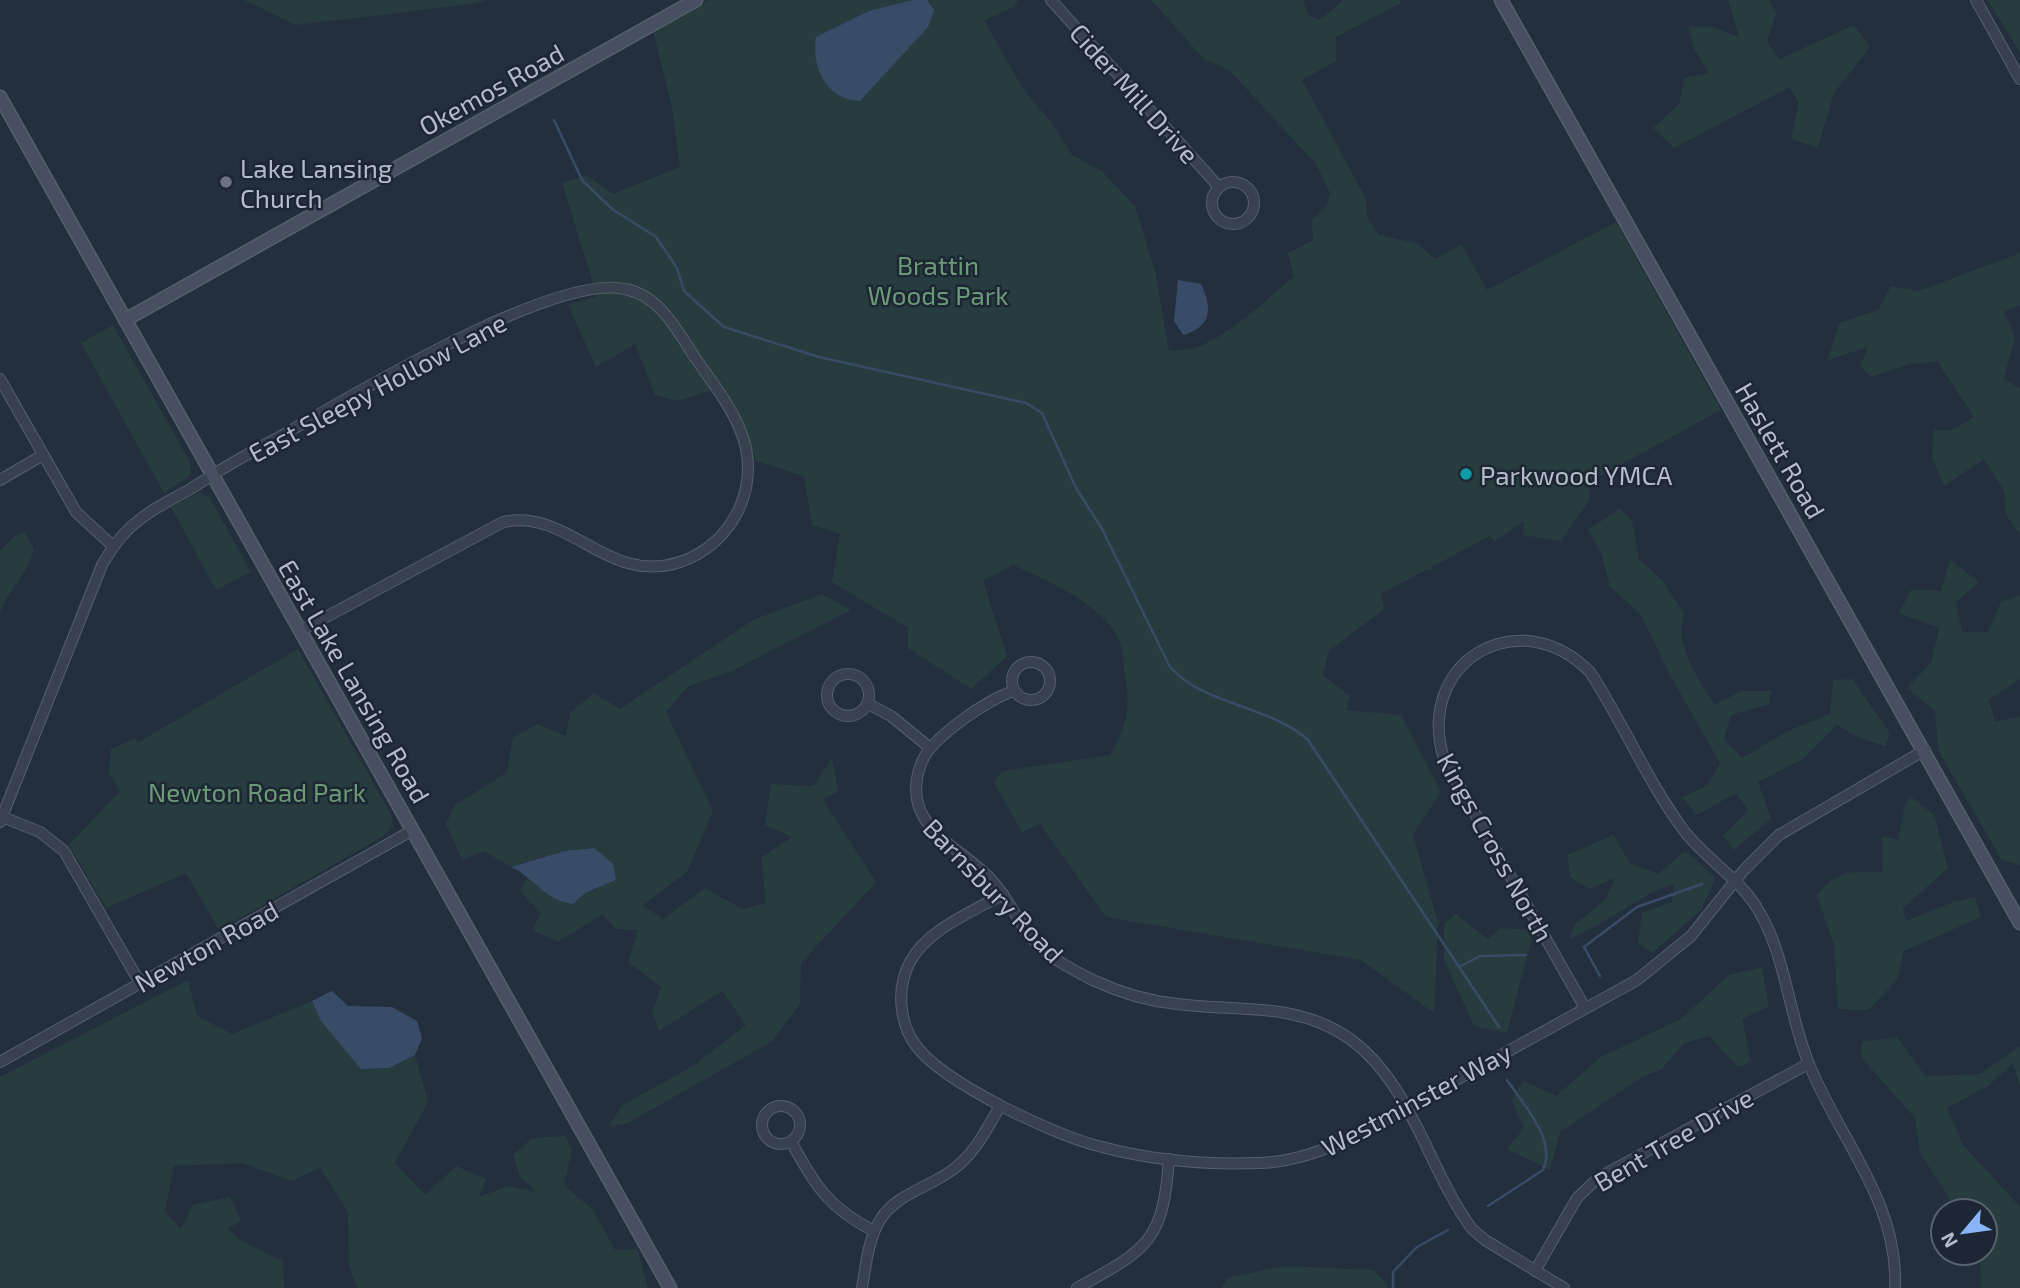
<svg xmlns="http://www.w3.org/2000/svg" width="2020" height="1288" viewBox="0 0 2020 1288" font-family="'Exo 2',sans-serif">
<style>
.green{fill:#263c3f}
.water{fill:#394c67}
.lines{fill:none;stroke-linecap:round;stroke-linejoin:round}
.stream{stroke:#394c67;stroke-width:2.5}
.street-casing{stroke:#565f6c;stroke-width:12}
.secondary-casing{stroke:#565f6c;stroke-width:15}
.street{stroke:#38414e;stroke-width:10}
.secondary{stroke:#465061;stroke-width:12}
.worship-dot{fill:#6b7280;stroke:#1d2633;stroke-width:2.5}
.culture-dot{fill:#0f9aa8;stroke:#1d2633;stroke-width:2.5}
.labels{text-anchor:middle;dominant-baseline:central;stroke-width:5;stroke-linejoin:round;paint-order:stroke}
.street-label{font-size:26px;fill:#b4bcc9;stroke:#1d2633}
.poi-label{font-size:26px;fill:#b4bcc9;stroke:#1d2633;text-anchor:start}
.park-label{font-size:26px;fill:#6b9a76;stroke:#1d2633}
</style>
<rect width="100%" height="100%" fill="#242f3e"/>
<g class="green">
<polygon points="244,0 486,0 472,4 296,25"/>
<path d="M710,0H1018L1014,7L984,20L1023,89L1051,122L1072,155L1102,171L1135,206L1155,271L1169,350C1209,358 1263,301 1294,277L1288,253L1313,240L1311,221L1326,207L1330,193L1316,164L1230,71L1204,59L1151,0H1303L1308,15L1320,20L1343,0H1399L1401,3L1336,37V61L1302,80L1366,199L1367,217L1379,235L1416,243L1435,259L1461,244L1487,290L1616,222L1721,410L1589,482L1590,499L1561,541L1523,535L1524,521L1495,541L1489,536L1432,567V570H1426L1381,594L1384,609L1329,651L1323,675L1350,696L1346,710L1401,715L1441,792L1413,834L1438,923L1434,1013L1361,960L1106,917L1040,824L1022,832L994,783L1002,771L1110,755C1127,725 1131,708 1125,674C1123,663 1123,646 1118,637C1099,603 1046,580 1013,565L983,581L1007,656L971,689L908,648V628L832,582L840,534L812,525L804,476L756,461L743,423L722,388L677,401L655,395L635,344L596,367L568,305L597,296L562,183L587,175L613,194L680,167L672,107L653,31Z"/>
<polygon points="1728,0 1769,0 1776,13 1767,42 1780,59 1854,25 1870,47 1834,93 1818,148 1791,139 1799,103 1790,87 1674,148 1653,128 1679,104 1684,78 1709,73 1695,51 1688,27 1710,26 1739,37"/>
<polygon points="1987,0 2020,0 2020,52"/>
<polygon points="2020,253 2020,305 2004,312 2015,337 2004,378 2020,389 2020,534 2006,515 2004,491 1984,459 1944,486 1932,457 1934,430 1953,430 1974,417 1937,361 1911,364 1871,377 1860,366 1868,347 1828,360 1839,323 1878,310 1891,286 1919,291"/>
<polygon points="113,325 191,464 190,475 164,493 81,343"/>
<polygon points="200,492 209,497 251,572 216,590 171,507"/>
<path d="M1619,509L1632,520L1639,559L1662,580L1684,614C1673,643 1699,681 1715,705L1741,691H1772L1769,704L1731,715L1724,739L1742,758L1788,731L1830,714L1833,680L1852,679L1890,733L1885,746L1861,739L1837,725L1803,759L1758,782L1771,819L1734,850L1723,836L1748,810L1736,793L1697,815L1682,797L1707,786L1720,763L1670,675L1640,613L1610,587L1601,552L1588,530Z"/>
<path d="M25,532L34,549C29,572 9,589 0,612V551L16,535Z"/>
<polygon points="1950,560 1979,582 1956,602 1962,632 1988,632 2001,602 2020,595 2020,679 1989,700 1995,722 2020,717 2020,865 2002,860 1938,750 1935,711 1907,688 1931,663 1939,628 1899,613 1911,590 1941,591"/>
<path d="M822,594L851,610L730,672L687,687L666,712L713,811L687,872L643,905L663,919L705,888L742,909L766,903L761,858L792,837L765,825L771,784L813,786L832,759L838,791L823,800L876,882L801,963L800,1004L771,1042L626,1124L608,1126L623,1105L693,1066L746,1025L722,991L659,1031L652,1012L661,987L628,962L638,930L615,929L603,914L558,942L532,930L541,913L519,890L529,876C543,893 552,901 573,904L585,893L616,880L544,856L511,867L484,851L462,860L446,824L454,806L507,772L513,738L537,724L566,736L570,713L594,693L620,709L753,620Z"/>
<polygon points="298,649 392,816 393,826 382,837 219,930 186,873 106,908 69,845 120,791 109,773 111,749 136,738 137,743"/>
<path d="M1910,796L1934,815L1948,868L1903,908L1906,921L1953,902L1975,897L1981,917L1904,951L1897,980L1868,1010L1838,1009L1834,945L1817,896C1833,871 1855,869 1883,873L1882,836L1898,840L1905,805Z"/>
<path d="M1613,835L1630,863L1658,874L1685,851L1716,878L1701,910L1652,953L1638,943L1642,913L1672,902L1674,884C1636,896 1607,924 1569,939L1574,925L1606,899L1615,878L1589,889L1570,877L1567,855Z"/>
<polygon points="1456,914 1488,939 1501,928 1534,930 1507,1033 1474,1026 1444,960 1444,924"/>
<polygon points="1762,967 1769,1006 1742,1019 1751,1062 1738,1067 1709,1036 1684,1043 1661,1070 1645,1075 1560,1132 1550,1170 1507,1149 1524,1128 1511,1099 1524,1081 1556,1096 1601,1057 1681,1019 1729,975"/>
<polygon points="188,980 197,1016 232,1034 312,1001 321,1021 361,1069 389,1068 415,1055 428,1102 395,1163 425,1195 456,1166 486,1179 479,1197 508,1186 536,1192 520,1176 513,1155 532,1138 565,1136 572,1150 564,1185 593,1210 615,1250 637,1249 648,1288 357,1288 349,1264 348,1212 320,1168 291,1181 243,1163 174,1166 165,1211 181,1229 193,1205 230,1197 241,1220 228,1229 240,1240 283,1261 284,1288 0,1288 0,1077"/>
<polygon points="1897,1037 1925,1076 1980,1074 2020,1046 2020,1086 2013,1063 1988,1086 1947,1108 1963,1145 2020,1207 2020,1288 1981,1288 1980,1253 1985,1253 1985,1211 1958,1211 1920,1153 1915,1118 1861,1057 1862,1042"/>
<polygon points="1286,1266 1374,1270 1389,1288 1221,1288 1229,1277"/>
</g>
<g class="water">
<path d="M913,0H927L934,10L928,27L860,101C827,100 811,68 816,37L869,11Z"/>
<path d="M1178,280L1201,284C1213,309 1211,327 1183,335L1174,321Z"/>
<path d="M594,848L613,864L616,880L585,893L573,904C543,900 537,879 511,867L565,851Z"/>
<polygon points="332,991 348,1006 392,1007 417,1021 422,1038 415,1055 389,1068 361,1069 321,1021 312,1001"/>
</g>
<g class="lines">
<g class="stream">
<path d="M554,120L582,180L612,209L656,237L677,268L684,291L724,327L819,357L1026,403L1042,413L1076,488L1101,527L1170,667C1205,706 1269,705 1308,740L1499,1027"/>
<polyline points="1459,967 1480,956 1526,955"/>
<polyline points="1600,976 1584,947 1637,907 1702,884"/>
<path d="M1488,1206L1543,1170C1557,1140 1523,1104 1507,1080"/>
<polyline points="1393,1288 1393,1272 1417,1247 1448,1230"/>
</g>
<g class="street-casing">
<g id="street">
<polyline points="1051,0 1219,187"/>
<polyline points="1976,0 2020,79"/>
<circle cx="1233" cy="203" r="21"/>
<polyline points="0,379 76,512 113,546"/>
<polyline points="0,480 43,455"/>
<circle cx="1031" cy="681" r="19"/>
<circle cx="848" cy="695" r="21"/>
<path d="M1014,691C989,698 929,739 921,764C901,819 945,839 980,869C1001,886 1012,911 1027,932C1044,955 1070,969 1095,981C1121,993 1148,1001 1177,1004C1237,1012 1297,1001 1350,1039C1412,1084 1428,1169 1472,1229L1485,1240L1564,1288"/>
<polyline points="868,704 891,716 929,747"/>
<polyline points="0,816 40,832 64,851 140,983"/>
<path d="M0,822L102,565C112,548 122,533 138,521C154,507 174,499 192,488C221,469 250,452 281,436C348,398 554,273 625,289C661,296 677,331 696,359C712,382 731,406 741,432C762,484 734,544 680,562C607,586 570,508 503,522L300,631"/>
<path d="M1003,894C973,912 927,929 910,962C896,988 899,1024 917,1047C946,1084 1055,1136 1102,1147C1151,1160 1208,1165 1260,1163C1292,1162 1322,1151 1351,1138L1637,980L1691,936L1743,871L1779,835L1925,750"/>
<path d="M1585,1008L1444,759C1414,662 1519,600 1590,672C1624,724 1648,783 1685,832C1708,861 1742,880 1760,913C1786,958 1789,1016 1809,1064C1839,1139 1899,1202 1895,1288"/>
<polyline points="0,1062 413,830"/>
<circle cx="781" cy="1125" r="19"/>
<path d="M791,1141C814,1185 829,1208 874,1231"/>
<polyline points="1535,1271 1577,1198 1598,1178 1808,1064"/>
<path d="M862,1288C866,1265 868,1240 880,1220C895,1195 929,1187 951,1171C974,1155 987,1129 1000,1106"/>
<path d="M1077,1288C1148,1249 1163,1242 1169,1159"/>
</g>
</g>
<g class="secondary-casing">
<g id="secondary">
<polyline points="1501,0 2020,923"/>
<polyline points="0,97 670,1288"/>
<polyline points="125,320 696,0"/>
</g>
</g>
<use href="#street" class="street"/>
<use href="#secondary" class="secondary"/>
</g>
<circle class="worship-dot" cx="226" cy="182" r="7"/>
<circle class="culture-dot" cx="1466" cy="474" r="7"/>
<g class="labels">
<g class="street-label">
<text transform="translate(491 89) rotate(-29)">Okemos Road</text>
<text transform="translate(1135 93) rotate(48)">Cider Mill Drive</text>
<text transform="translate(377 387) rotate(-28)">East Sleepy Hollow Lane</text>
<text transform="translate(1781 450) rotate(60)">Haslett Road</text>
<text transform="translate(355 681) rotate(60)">East Lake Lansing Road</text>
<text transform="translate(1496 847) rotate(61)">Kings Cross North</text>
<text transform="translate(994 890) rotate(46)">Barnsbury Road</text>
<text transform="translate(206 946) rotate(-29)">Newton Road</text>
<text transform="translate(1416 1099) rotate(-28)">Westminster Way</text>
<text transform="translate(1673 1139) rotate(-30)">Bent Tree Drive</text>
</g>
<g class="poi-label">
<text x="240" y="167">Lake Lansing<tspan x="240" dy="30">Church</tspan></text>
<text x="1480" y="474">Parkwood YMCA</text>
</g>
<g class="park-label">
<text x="938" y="264">Brattin<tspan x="938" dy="30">Woods Park</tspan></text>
<text x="257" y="791">Newton Road Park</text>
</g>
</g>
<g transform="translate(1964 1232) rotate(241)"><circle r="33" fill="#1d2633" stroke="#59626f" stroke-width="2"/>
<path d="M0-5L12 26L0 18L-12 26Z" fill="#8ab4f8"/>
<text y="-10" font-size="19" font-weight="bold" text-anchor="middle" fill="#b4bcc9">N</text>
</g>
</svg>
